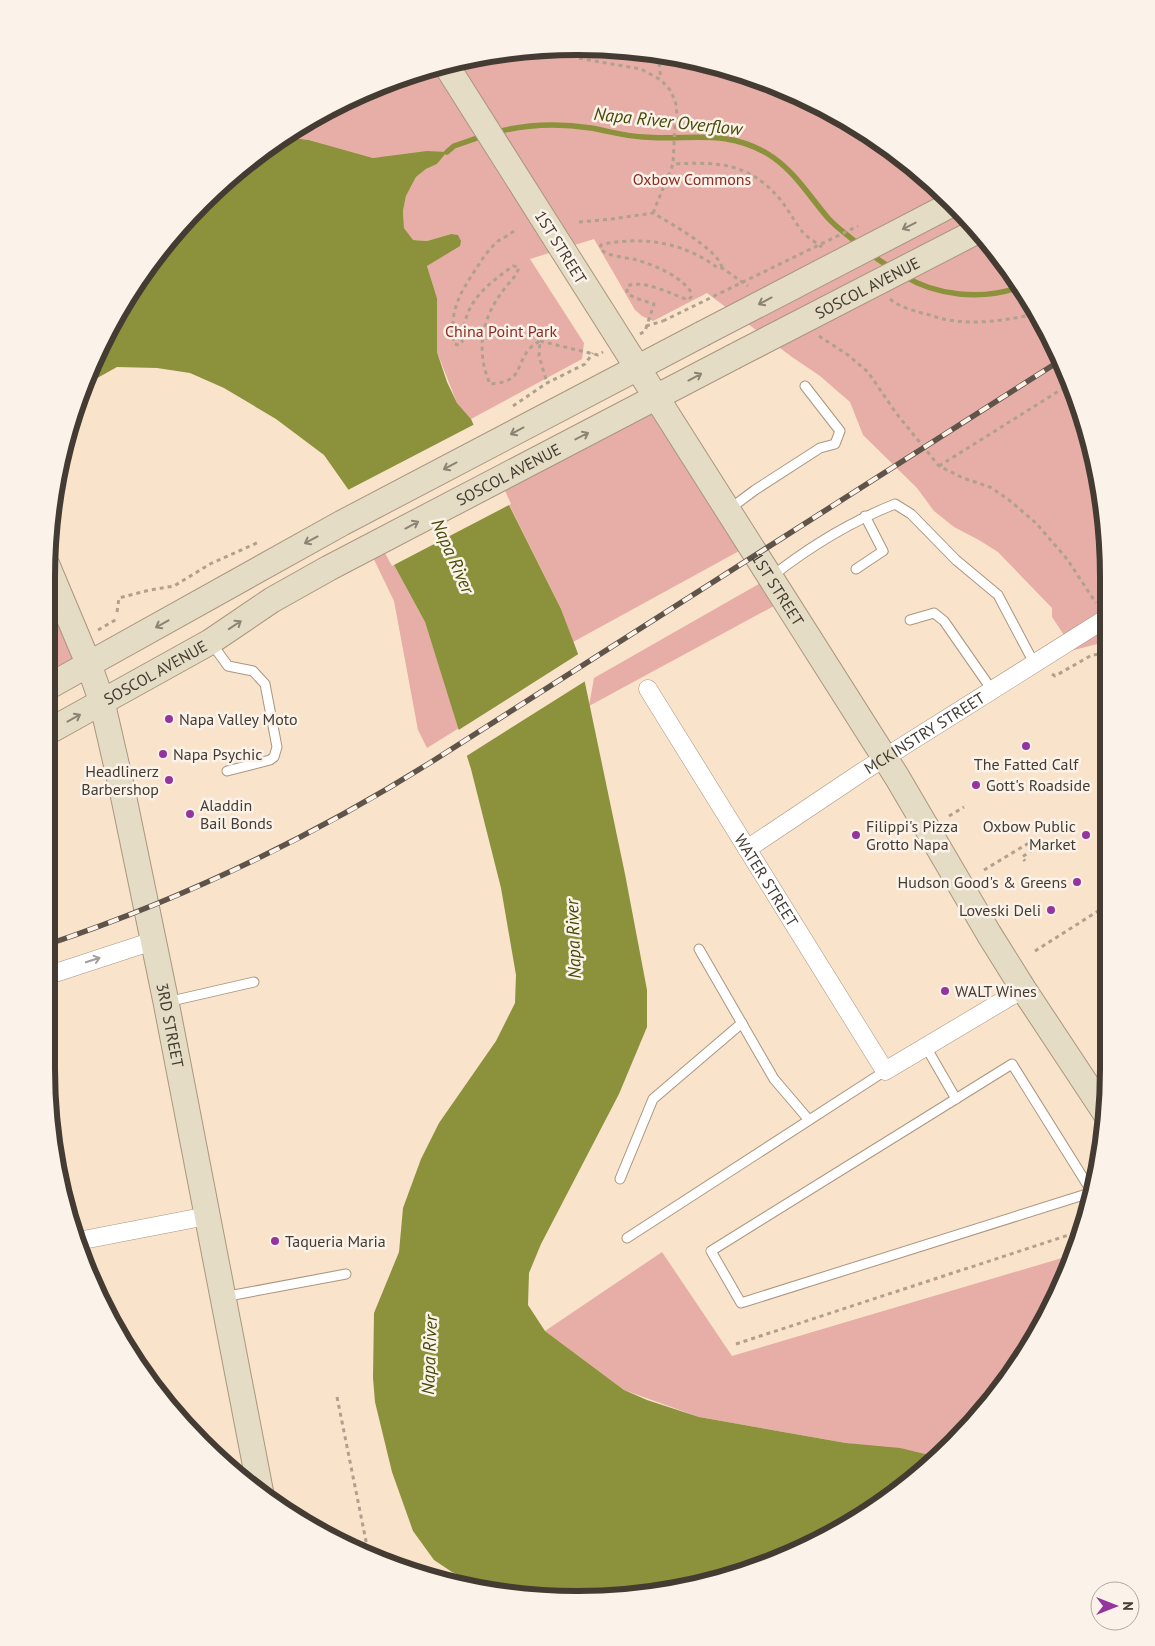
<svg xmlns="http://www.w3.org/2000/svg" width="1155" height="1646" viewBox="0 0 1155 1646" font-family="'PT Sans',sans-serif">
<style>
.green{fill:#e6aea6}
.water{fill:#8c913b}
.pier{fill:#f9e3cb}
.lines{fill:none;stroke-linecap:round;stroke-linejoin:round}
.stream{stroke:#8c913b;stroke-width:5.5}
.lane-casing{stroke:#aa967f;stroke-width:11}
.street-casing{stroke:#aa967f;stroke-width:19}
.secondary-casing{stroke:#aa967f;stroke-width:27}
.path{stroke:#b1a08e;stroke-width:3;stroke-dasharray:4 4;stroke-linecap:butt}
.lane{stroke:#fff;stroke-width:9}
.street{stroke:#fff;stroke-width:18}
.secondary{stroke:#e4dcc4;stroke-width:25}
.rail-casing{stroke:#5f5449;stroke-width:5.5}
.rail{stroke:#fbf3e9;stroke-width:4;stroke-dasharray:11;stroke-linecap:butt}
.secondary-bridge-casing{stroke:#aa967f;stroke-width:27;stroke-linecap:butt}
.path-bridge{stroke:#b1a08e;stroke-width:3;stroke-dasharray:4 4;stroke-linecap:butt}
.secondary-bridge{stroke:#e4dcc4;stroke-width:25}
.oneway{stroke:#8c8374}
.oneway2{stroke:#a29d98}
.poi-dot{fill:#95349c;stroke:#fbf3e9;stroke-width:2}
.labels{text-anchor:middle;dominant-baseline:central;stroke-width:5;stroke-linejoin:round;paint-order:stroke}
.park-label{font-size:16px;fill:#8f2821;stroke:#fbf3e9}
.street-label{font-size:16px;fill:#443b32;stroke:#fbf3e9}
.poi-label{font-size:16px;fill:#443b32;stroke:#fbf3e9;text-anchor:start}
.water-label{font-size:18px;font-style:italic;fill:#474a06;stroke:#fbf3e9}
.rim{fill:none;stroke:#443b32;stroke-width:6}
</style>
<rect width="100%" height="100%" fill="#f9e3cb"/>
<g class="green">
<polygon points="612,47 715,64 812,101 901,156 977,227 1054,343 1091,440 1104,508 1105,642 1074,650 1052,617 1052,608 998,552 979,540 954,527 934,511 917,488 863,435 850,402 820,376 792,357 707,293 653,321 642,316 635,310 594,239 530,259 584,343 582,359 471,419 457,403 437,352 437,298 427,266 440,257 451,234 427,241 412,240 404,228 403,211 406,196 416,177 426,169 437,164 447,152 373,158 309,140 285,137 312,118 358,97 481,57 508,51"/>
<polygon points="656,398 750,545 573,642 561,609 497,480"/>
<polygon points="381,541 425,622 459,728 427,748 418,730 394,601 368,547"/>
<polygon points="46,577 89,665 46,688"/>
<polygon points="771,577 785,600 589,706 594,678"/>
<polygon points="662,1252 732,1356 1072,1255 1054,1303 999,1392 938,1457 911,1451 846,1443 699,1417 624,1390 545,1331"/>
</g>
<polygon class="water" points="285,137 309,140 373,158 427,151 447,152 437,164 426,169 416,177 406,196 403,211 404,228 413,240 427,241 451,234 458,235 461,241 460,246 427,266 437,298 437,352 447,382 457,403 471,419 509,505 561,609 580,659 625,874 647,990 647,1027 619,1094 541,1244 529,1273 528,1305 545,1331 624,1390 647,1400 699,1417 846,1443 900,1448 938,1457 928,1468 812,1545 715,1582 647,1595 508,1595 497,1592 452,1572 434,1560 413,1531 392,1472 375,1402 373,1378 374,1313 399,1252 403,1208 421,1159 439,1123 496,1041 515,1003 516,975 501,888 471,769 425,622 369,519 324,455 276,419 224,388 190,373 157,368 117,367 83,386 87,374 117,312 156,254 227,178"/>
<g class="pier">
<polygon points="475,424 511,504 392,566 367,520 346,491"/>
<polygon points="580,653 587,680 465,757 457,731"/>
</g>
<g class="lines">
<g class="stream">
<path d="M497,132C527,124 559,123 591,128C608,131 625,136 643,137C689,141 725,128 768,154C794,170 809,196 828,218C837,228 849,236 859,245"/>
<polyline points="447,152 454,146 483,136"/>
<polyline points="870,254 891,268"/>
<path d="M904,276C937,296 981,300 1017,288"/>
</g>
<g class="lane-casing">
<g id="lane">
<polyline points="728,510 755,490 820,448 835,444 840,431 805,386"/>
<polyline points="856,569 883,551 865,516"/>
<path d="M771,577C809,547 850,522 895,504L911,514L956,560L998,595L1034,663"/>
<polyline points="910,620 934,613 944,621 992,690"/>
<polyline points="212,644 228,666 253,671 265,684 277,747 274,757 270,760 227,771"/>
<polyline points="699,949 774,1079 809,1120"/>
<polyline points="167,1002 254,982"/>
<polyline points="926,1047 956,1099"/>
<polyline points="620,1179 653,1099 742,1023"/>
<polyline points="1092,1192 1012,1064 711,1251 741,1303 1093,1192"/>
<polyline points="627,1238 885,1071"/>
<polyline points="223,1297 346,1274"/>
</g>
</g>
<g class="street-casing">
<g id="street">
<path id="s1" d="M648,689L885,1071L1011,996L1024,990"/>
<path id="s2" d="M747,849L862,772L1105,619"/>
<polyline points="46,976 153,941"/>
<polyline points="78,1241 207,1216"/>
<polyline points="239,1477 257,1474"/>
</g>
</g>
<g class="secondary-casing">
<g id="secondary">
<path id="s3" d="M561,247L897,777L989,934L1024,990L1106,1114"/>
<path id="s4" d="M47,565L89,665L102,702L122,789L166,1002L261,1494"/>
<polyline points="46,688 342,523 702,334"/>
<path id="s5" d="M46,733L210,642L272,600L329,568L733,357"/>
</g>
</g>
<g class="path">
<polyline points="582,48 575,53 577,58 641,69 661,80 671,91 676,104 677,116 675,124 673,164"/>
<polyline points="588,48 640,52"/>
<polyline points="658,55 661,79"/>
<polyline points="714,64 715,64"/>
<path d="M653,213L673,164C717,162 748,162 779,198C788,209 793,219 801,230C805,236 815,242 822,247"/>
<path d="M579,222L612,219L653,213C670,223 719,250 722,268"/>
<path d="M514,231C509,235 503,238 498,241C489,249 482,259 476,269C459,294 449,312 454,344L459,345L462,342C464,302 483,288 513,266L519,267C516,278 508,283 502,292C481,320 476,352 490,384C496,383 504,383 510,379C523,372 518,352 540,341L539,356L547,383"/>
<path d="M890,299C900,307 911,310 922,313C931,315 940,319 949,320C977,325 1007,320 1035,314"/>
<polyline points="646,326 663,321"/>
<path d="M640,334L645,331L654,304L635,298L627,293V286C644,279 671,294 688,300L691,297V292C679,275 656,266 637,260C626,257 606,257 600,248L601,245L604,244C645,236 685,243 718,268H722L748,286"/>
<polyline points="819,336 848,355 868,372 896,413 939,466 963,478 990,487 1009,500 1036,523 1067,559 1096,603"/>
<polyline points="540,341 598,355 603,352"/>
<polyline points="513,406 547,383 585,364 593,353"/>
<polyline points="939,466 1070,384"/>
<polyline points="117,612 119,598 150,590 174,586 210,564 259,542"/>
<polyline points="98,630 117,619"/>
<polyline points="46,662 48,658 46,643"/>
<polyline points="1052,674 1055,676 1092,655 1105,654"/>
<polyline points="949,816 964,807"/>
<polyline points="984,870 1027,844 1031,851 1022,857 1025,861"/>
<polyline points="1035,951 1106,906"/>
<polyline points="736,1344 1081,1231"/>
<polyline points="337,1397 369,1556"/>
</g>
<use href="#lane" class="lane"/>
<use href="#street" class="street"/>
<use href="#secondary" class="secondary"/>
<g class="rail-casing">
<path id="rail" d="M46,945C186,898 311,838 436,759L1061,360"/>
</g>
<use href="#rail" class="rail"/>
<g class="secondary-bridge-casing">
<g id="secondary-bridge">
<polyline points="446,65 561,247"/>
<polyline points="702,334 952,204"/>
<path id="s6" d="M733,357L979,230"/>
</g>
</g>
<polyline class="path-bridge" points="663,321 858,226"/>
<use href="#secondary-bridge" class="secondary-bridge"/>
</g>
<defs><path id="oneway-shaft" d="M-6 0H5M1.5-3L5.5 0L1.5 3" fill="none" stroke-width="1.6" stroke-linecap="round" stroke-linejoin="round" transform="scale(1.25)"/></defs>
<g class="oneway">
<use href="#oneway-shaft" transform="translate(909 226) rotate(153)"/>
<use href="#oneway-shaft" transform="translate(765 301) rotate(152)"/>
<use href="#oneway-shaft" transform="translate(695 377) rotate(-28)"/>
<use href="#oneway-shaft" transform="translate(517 431) rotate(152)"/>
<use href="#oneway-shaft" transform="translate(582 436) rotate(-27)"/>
<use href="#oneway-shaft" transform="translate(450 466) rotate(152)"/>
<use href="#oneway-shaft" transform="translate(412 525) rotate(-28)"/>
<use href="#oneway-shaft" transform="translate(311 540) rotate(152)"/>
<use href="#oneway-shaft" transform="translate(162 624) rotate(151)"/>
<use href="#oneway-shaft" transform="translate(235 625) rotate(-34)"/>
<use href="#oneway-shaft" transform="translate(74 718) rotate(-29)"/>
</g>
<use class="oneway2" href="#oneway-shaft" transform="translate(93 960) rotate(-18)"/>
<g class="poi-dot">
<circle cx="169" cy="719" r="5"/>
<circle cx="1026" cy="746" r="5"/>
<circle cx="163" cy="754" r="5"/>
<circle cx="169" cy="780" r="5"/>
<circle cx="976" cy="785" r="5"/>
<circle cx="190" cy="814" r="5"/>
<circle cx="856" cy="835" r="5"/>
<circle cx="1086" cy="835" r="5"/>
<circle cx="1077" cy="882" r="5"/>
<circle cx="1051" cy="910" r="5"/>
<circle cx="945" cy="991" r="5"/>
<circle cx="275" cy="1241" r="5"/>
</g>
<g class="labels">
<g class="park-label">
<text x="692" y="179">Oxbow Commons</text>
<text x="501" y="331">China Point Park</text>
</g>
<g class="street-label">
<text transform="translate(561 247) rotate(58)">1ST STREET</text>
<text stroke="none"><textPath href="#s6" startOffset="151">SOSCOL AVENUE</textPath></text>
<text stroke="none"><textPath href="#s5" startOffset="530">SOSCOL AVENUE</textPath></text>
<text stroke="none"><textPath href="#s3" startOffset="405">1ST STREET</textPath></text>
<text stroke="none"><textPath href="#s5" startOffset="125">SOSCOL AVENUE</textPath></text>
<text stroke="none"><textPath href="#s2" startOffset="212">MCKINSTRY STREET</textPath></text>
<text stroke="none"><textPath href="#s1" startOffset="225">WATER STREET</textPath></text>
<text stroke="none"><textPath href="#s4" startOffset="478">3RD STREET</textPath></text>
</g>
<g class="poi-label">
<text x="179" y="719">Napa Valley Moto</text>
<text x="173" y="754">Napa Psychic</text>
<text x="1026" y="764" text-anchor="middle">The Fatted Calf</text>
<text x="159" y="771" text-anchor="end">Headlinerz<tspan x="159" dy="18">Barbershop</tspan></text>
<text x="986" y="785">Gott's Roadside</text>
<text x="200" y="805">Aladdin<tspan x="200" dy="18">Bail Bonds</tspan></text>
<text x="866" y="826">Filippi's Pizza<tspan x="866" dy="18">Grotto Napa</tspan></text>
<text x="1076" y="826" text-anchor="end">Oxbow Public<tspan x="1076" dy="18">Market</tspan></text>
<text x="1067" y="882" text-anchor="end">Hudson Good's &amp; Greens</text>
<text x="1041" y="910" text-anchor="end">Loveski Deli</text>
<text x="955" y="991">WALT Wines</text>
<text x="285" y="1241">Taqueria Maria</text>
</g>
<g class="water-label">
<text transform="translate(668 121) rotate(6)">Napa River Overflow</text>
<text transform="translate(453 556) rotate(66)">Napa River</text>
<text transform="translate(573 939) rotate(-92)">Napa River</text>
<text transform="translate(429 1355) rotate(-88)">Napa River</text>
</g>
</g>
<path d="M0 0H1155V1646H0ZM577 55H578A522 522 0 0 1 1100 577V1069A522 522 0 0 1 578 1591H577A522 522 0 0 1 55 1069V577A522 522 0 0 1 577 55Z" fill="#fbf3e9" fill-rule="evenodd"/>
<path class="rim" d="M577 55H578A522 522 0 0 1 1100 577V1069A522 522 0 0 1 578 1591H577A522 522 0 0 1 55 1069V577A522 522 0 0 1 577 55Z"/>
<g transform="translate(1115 1606) rotate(90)"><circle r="24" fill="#fbf3e9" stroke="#b2a9a0"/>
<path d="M0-4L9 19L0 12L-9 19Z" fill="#95349c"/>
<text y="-8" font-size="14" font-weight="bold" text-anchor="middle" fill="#443b32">N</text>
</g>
</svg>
